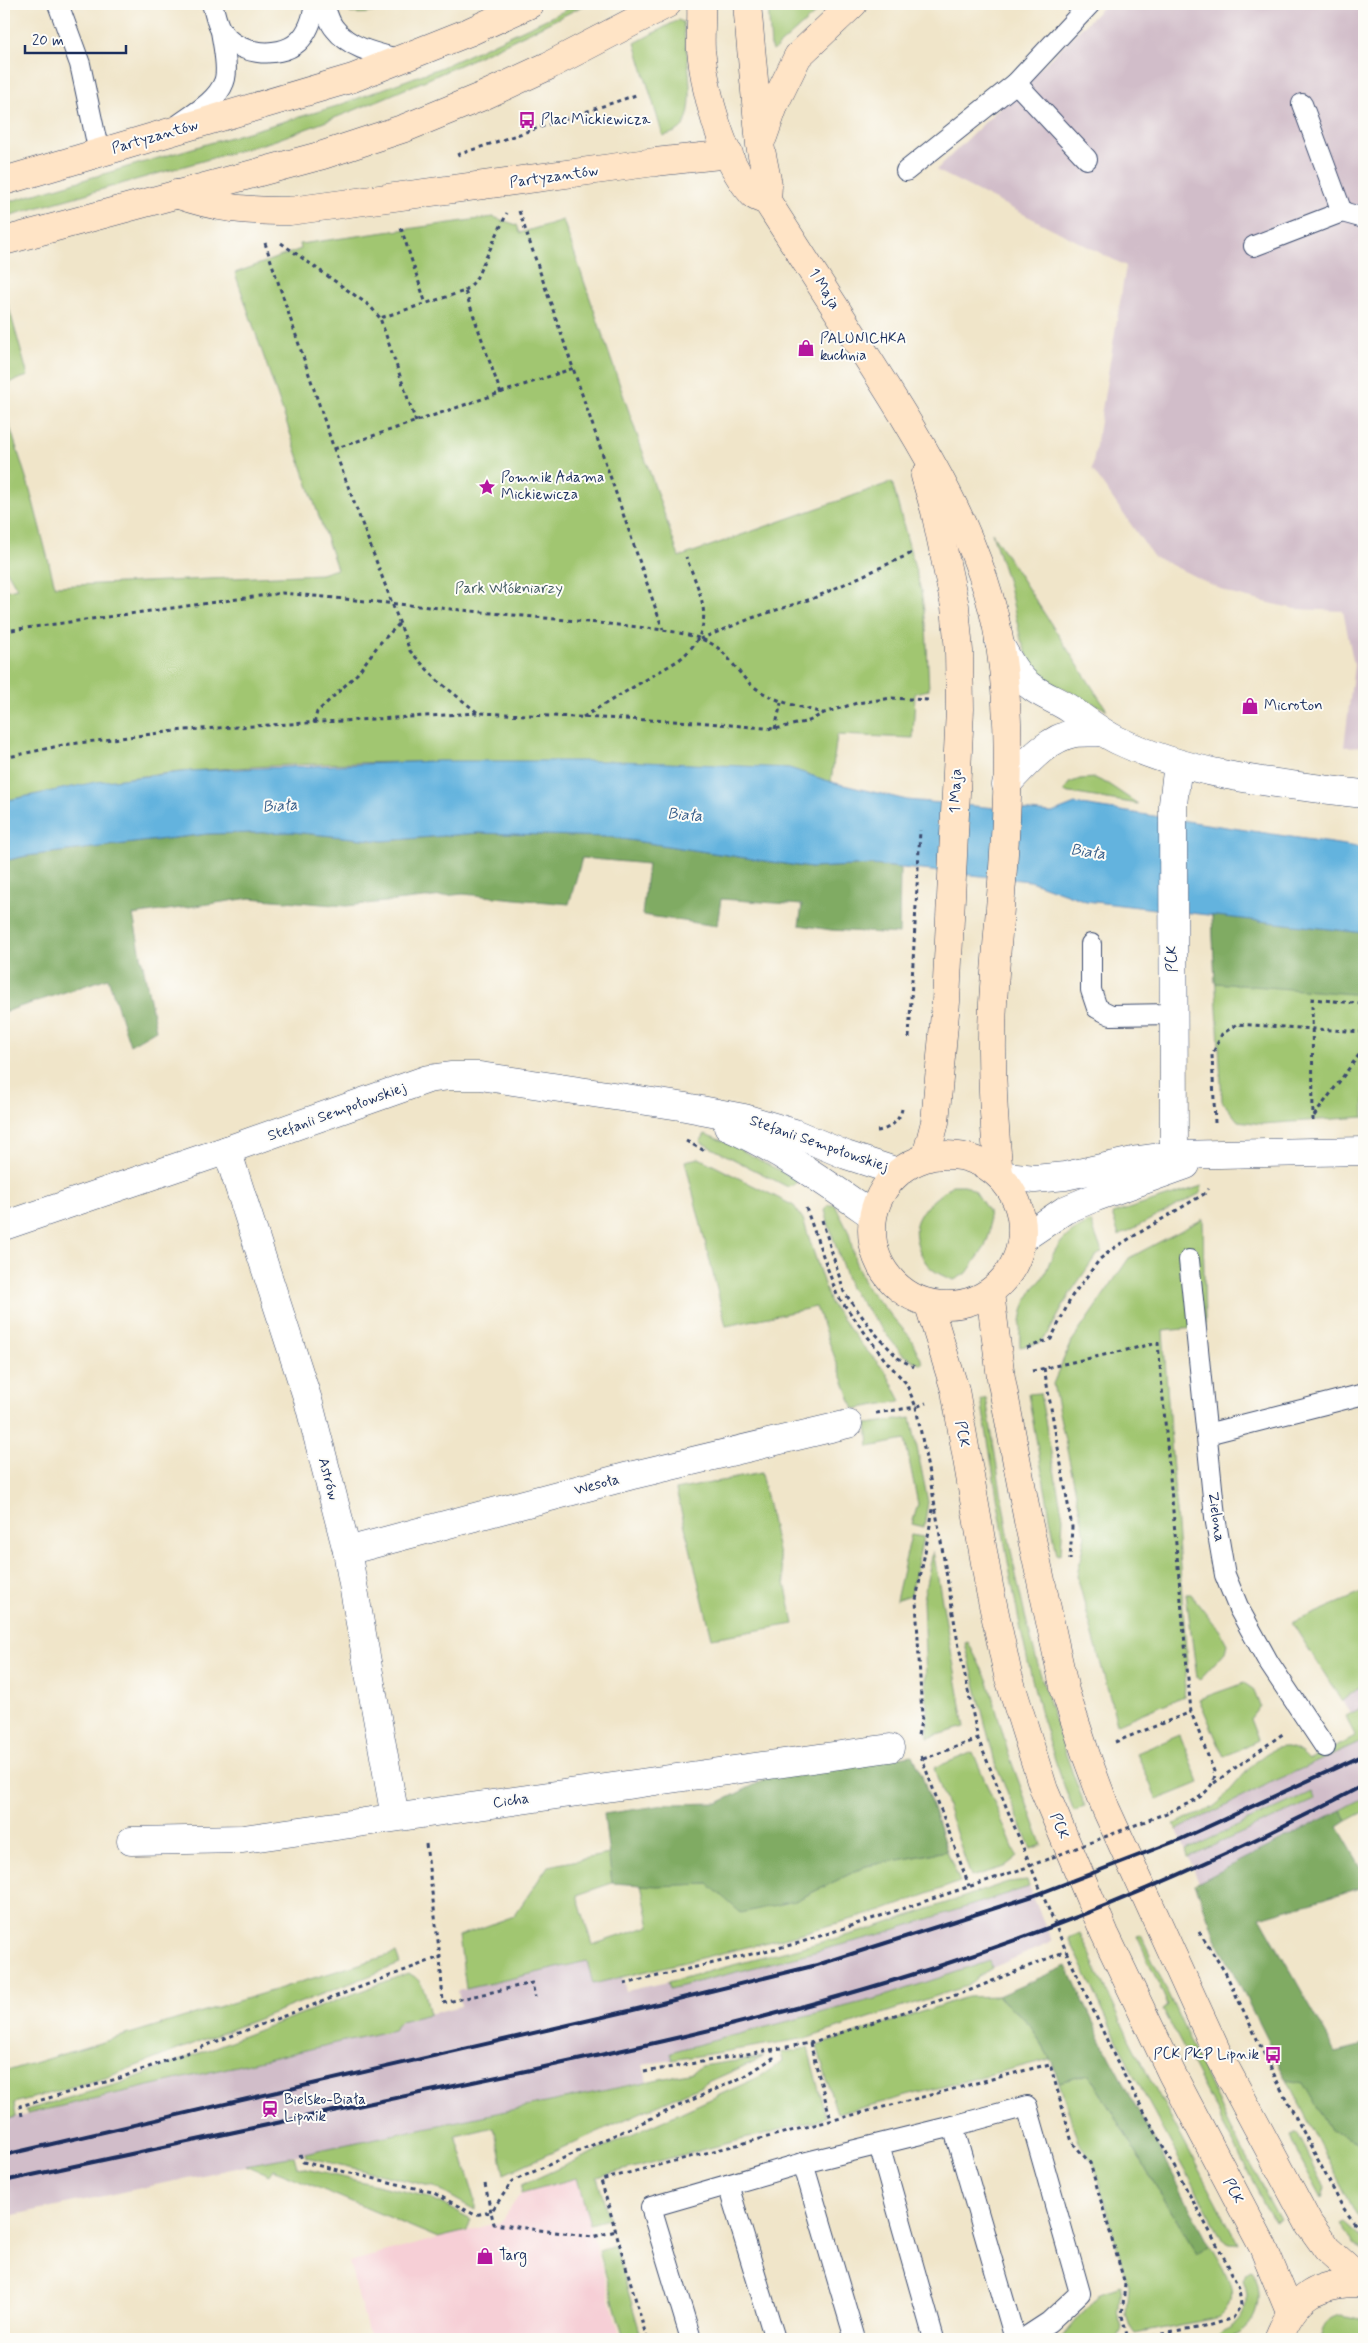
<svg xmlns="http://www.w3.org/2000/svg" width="1368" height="2343" viewBox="0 0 1368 2343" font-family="Mynerve,sans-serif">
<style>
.built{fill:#f6cfd6}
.industrial{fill:#d1bdc9}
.green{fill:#a1c671;stroke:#5e7a68}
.forest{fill:#80ab63;stroke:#4e6d60}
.water{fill:#64b3de;stroke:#40719e}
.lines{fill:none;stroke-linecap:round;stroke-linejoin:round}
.lane-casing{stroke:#3b4a6e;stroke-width:22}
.street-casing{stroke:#3b4a6e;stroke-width:29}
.secondary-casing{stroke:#3b4a6e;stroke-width:29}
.path{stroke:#3b4a6e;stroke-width:3;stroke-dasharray:4 4;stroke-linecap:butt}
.lane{stroke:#fff;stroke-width:20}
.street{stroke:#fff;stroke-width:28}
.secondary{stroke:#ffe4c6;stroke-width:28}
.rail{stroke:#1b2f5e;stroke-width:4}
.path-bridge{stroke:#3b4a6e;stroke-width:3;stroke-dasharray:4 4;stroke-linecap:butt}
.labels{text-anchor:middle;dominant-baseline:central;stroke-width:4;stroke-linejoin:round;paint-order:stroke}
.poi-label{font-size:15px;fill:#1b2f5e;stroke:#fdfcf7;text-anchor:start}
.street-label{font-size:15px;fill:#1b2f5e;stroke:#fdfcf7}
.park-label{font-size:15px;fill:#435c64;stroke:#fdfcf7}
.water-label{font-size:16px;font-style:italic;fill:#355d8b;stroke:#fdfcf7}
</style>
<rect width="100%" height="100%" fill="#fdfcf7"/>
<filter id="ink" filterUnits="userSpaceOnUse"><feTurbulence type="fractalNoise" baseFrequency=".02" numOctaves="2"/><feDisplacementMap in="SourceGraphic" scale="10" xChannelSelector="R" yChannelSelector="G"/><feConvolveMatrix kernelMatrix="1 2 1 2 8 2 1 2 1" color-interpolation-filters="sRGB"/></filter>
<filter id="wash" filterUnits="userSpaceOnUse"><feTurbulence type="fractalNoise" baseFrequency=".0096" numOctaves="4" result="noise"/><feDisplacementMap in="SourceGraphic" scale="20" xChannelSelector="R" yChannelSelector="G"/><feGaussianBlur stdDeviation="1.12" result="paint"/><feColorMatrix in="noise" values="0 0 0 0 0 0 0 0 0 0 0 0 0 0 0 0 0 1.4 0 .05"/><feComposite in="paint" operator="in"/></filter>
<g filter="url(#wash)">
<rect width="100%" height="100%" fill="#f0e5c9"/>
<polygon class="built" points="577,2178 621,2339 370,2339 349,2262 501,2222 521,2193"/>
<g class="industrial">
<polygon points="1106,4 1364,4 1364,746 1344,747 1354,665 1343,611 1295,609 1231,594 1153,556 1092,469 1126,266 936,170"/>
<polygon points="1364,1684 1364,1736 1342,1701"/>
<polygon points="1364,1741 1364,1798 1199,1882 1177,1830 1270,1783"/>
<polygon points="1029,1887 1052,1942 992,1968 990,1961 882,1997 670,2052 672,2060 643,2065 647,2081 4,2217 4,2120 393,2030 401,2021 461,2006 458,1991 587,1961 593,1984 622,1977 626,1991 668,1982 670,1989 868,1938"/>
</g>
<g class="green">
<path d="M345,4H392C377,12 367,15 350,13Z"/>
<path d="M579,4H587C485,55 380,103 273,141L4,217V203L337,106L442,67Z"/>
<polygon points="768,4 826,4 773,51 771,48"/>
<path d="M678,20L683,22C685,46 698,106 683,126C678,132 670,134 663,136L635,43Z"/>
<path d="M493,217L517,225L520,233L563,220L679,557L892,482L921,591L926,624L929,690L915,693L913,738L837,735L831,782L789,768C590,764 390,755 191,771C128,776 66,788 4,801V591L17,588L4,566V408L30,490L55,586L321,574L337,569L235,273L301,249L300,244Z"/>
<polygon points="4,290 28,376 4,384"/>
<polygon points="992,533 1107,710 1055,685 1030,662 1021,640 1009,586"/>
<polygon points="1095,778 1108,784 1138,804 1064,792 1069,783 1080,779"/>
<polygon points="1212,915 1364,933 1364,1117 1262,1124 1238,1121 1222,1101"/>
<polygon points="705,1134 730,1144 797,1180 794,1186 788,1187 700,1142"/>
<polygon points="699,1158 794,1206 803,1219 830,1303 861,1344 886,1372 901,1401 854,1409 816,1307 726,1326 685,1161"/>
<path d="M952,1185H965L975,1191L988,1211L990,1232L985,1247L967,1273L954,1280C945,1277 933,1272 927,1264C919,1254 912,1233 917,1221C922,1207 941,1194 952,1185Z"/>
<polygon points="1202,1186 1201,1193 1119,1236 1112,1214"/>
<polygon points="828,1205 835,1205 849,1233 855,1261 866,1287 910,1337 923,1363 921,1365 901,1353 850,1288 829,1226 825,1210"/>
<polygon points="1203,1219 1205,1327 1163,1331 1187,1664 1184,1696 1117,1724 1077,1576 1085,1535 1053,1384 1070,1344 1129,1258"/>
<path d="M1091,1222L1102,1252L1095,1257L1071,1292L1048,1334L1039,1343L1020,1347C1019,1328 1021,1307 1032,1291C1034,1286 1039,1283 1042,1279C1047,1271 1049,1262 1053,1254C1062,1238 1074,1229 1091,1222Z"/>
<polygon points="1040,1393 1063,1518 1061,1554 1057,1555 1028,1394"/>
<path d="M986,1398C998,1469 1007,1541 1024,1611C1040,1678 1060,1742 1085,1806L1074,1811C1021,1683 1005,1536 981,1400Z"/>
<polygon points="911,1418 928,1502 924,1527 912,1524 918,1504 905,1440 869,1447 867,1424"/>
<polygon points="761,1473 794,1624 712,1638 676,1490"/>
<polygon points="911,1535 923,1537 911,1595 896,1600"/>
<polygon points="933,1551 965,1727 928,1738 923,1599"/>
<polygon points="1364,1592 1364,1684 1342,1701 1292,1623"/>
<polygon points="1186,1594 1191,1594 1220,1631 1227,1644 1225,1652 1199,1680 1197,1678"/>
<polygon points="968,1642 988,1681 1009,1755 1042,1845 1031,1849 995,1763 965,1643"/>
<polygon points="1244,1683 1253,1689 1260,1706 1250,1719 1258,1740 1224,1757 1199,1699"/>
<path d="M1364,1707V1741L1270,1783L1177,1830L1174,1824C1187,1818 1202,1814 1213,1807C1239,1789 1272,1718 1309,1760L1356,1737L1345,1716Z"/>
<polygon points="1180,1735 1199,1783 1157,1800 1137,1753"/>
<polygon points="973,1752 1017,1857 1004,1867 971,1877 934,1768"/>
<polygon points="1311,1792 1315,1800 1188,1857 1186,1850"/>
<polygon points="1364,1798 1364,1812 1347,1821 1341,1810"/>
<polygon points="947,1851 960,1882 882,1911 776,1940 593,1984 587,1961 466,1989 459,1936 514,1916 548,1866 609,1854 612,1883 577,1895 592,1945 650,1926 641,1885 709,1884 795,1901 866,1866"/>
<polygon points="1027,1880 1029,1887 868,1938 670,1989 668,1982 864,1931 1008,1882"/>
<path d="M1080,1933L1130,2041L1238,2243C1228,2247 1225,2241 1220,2234L1132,2072L1069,1938Z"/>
<polygon points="1141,1935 1230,2128 1280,2219 1274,2222 1163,2009 1168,2005 1137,1936"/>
<polygon points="396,1953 400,1964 105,2078 14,2103 16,2117 4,2120 4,2072"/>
<polygon points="990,1961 992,1968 964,1987 808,2038 672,2060 670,2052 882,1997"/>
<path d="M408,1973C426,1981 425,1996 430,2014L401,2021L393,2030L27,2114L26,2110L121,2083Z"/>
<polygon points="998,1996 1031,2026 1050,2059 837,2114 817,2046 967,1997"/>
<polygon points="808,2048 826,2118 597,2177 609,2219 590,2224 577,2178 521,2193 522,2185 761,2076 783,2061 781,2053"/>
<polygon points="764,2057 504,2174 494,2127 456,2136 475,2199 475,2210 434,2187 306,2157 305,2153 693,2072 701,2066"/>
<path d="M1089,2074L1197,2254L1210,2245C1222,2269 1246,2295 1220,2317L1135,2334L1130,2327L1126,2315L1128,2286L1093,2161L1078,2142L1059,2082Z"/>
<path d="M1287,2080L1303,2082L1330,2130L1360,2144C1360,2171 1364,2197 1364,2225L1355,2212Z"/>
<polygon points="1297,2132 1325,2188 1322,2199 1301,2160 1291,2135"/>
<polygon points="294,2156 297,2167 429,2197 471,2219 467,2231 438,2238 273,2169 269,2175 246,2165"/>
<polygon points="1344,2223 1364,2241 1364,2249 1354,2244 1340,2225"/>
<polygon points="615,2246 642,2339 624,2339 599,2251"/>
<path d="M1251,2270C1268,2301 1254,2339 1217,2339C1218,2331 1225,2331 1231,2327C1249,2315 1250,2297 1243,2280L1246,2273Z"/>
<polygon points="1121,2285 1118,2318 1122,2329 1117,2339 1061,2339 1100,2292"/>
<path d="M1342,2315L1359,2319L1364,2323V2339H1321C1324,2325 1327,2318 1342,2315Z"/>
</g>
<g class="forest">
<polygon points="292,832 383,841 478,833 609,837 811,868 873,865 900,868 899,934 831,930 799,925 802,905 721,899 717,926 642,915 648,864 582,858 569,904 463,894 346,906 250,898 133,915 156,1030 130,1045 108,978 4,1012 4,861 26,856 207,834"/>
<polygon points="1212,915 1364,933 1364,995 1215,983"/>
<polygon points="913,1755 922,1776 947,1851 866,1866 795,1901 741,1913 708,1884 657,1886 612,1883 604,1814 671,1804 718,1803 776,1774"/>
<polygon points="1341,1810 1347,1821 1338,1827 1364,1872 1364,1887 1260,1917 1336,2052 1364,2045 1364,2088 1360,2144 1330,2130 1303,2083 1287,2080 1216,1938 1195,1884"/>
<polygon points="1067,1966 1109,2056 1210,2245 1197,2254 1089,2074 1059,2082 1052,2062 1031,2026 998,1996"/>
</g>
<polygon class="water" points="438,761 619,761 789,768 831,782 907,800 1052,813 1075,804 1364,848 1364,933 1086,901 1030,881 873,865 811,868 609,837 478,833 383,841 292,832 207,834 26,856 4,861 4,801 96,782 191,771"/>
</g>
<g filter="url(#ink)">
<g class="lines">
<g class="lane-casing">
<g id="lane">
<polyline points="58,4 80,64 99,153"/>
<path d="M212,4C215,12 216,23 221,30C234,54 278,60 298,42C309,32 313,18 315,4"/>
<path d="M323,4C327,11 329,23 335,29C350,49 379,54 402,60"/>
<polyline points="1016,83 1087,159"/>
<polyline points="1302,104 1342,212 1364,218"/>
<path d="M178,125C193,114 217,101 224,82C229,70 223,44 221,31"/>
<polyline points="906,171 1016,83 1090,4"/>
<polyline points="1254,246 1342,212"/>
<polyline points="1091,944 1091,990 1097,1008 1111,1015 1174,1014"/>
<polyline points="1189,1260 1215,1517 1225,1575 1239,1609 1269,1663 1325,1747"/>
<polyline points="1207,1434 1364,1394"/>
<polyline points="953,2126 1027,2106 1080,2293 1049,2322 1023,2339"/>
<polyline points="879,2145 934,2339"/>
<polyline points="803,2163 855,2339"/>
<polyline points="728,2185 775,2339"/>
<polyline points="691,2339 651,2207 803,2163 953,2126 1015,2339"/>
</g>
</g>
<g class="street-casing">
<g id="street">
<path d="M999,643C1008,659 1017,678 1033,688C1044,696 1058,701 1070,709C1085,719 1100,732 1117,740C1194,777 1281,784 1364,794"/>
<path d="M1006,785C1025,765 1047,738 1075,733C1084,732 1093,733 1102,732"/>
<path d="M728,1127C780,1150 826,1183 872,1215"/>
<polyline points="227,1150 308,1400 347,1551 395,1817"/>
<polyline points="1174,1155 1173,804 1178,764"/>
<polyline points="999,1175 1035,1179 1065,1176 1138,1160 1174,1155 1364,1151"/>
<polyline points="4,1226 227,1150 428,1079 450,1076 480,1076 680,1106 744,1118 794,1133 846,1155 898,1172"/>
<polyline points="1022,1239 1065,1210 1096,1197 1186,1165"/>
<polyline points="347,1551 629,1476 848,1424"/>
<polyline points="131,1841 243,1839 890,1748"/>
</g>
</g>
<g class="secondary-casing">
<g id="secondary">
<path d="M701,4C702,19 700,34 701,50C705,92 722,159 751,192C754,197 762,199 767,201"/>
<path d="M747,4L760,145L768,185L767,201C800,252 832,303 865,354C921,442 984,541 1000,645C1018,763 1000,885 993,1003C990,1063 993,1116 999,1175"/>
<polyline points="763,137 775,103 798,56 853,4"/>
<polyline points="4,181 353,78 469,32 530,4"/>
<path d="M176,194C219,209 246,211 290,211L655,162L729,154"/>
<polyline points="4,241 323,155 405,128 483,96 548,66 667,4"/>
<polyline points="925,476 935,511 955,606 959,651 960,709 946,1002 935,1122 926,1157"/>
<circle cx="947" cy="1230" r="75"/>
<polyline points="990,1293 1001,1378 1028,1521 1065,1691 1086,1755 1106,1809 1216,2050 1309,2224 1327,2249 1364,2282"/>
<polyline points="929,1305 955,1390 989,1586 1008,1675 1044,1790 1105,1934 1172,2074 1263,2247 1290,2312"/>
<path d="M1278,2339C1296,2295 1317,2282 1364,2283"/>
</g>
</g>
<g class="path">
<polyline points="457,155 636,95"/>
<polyline points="519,211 663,630"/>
<polyline points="401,228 426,304"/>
<polyline points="265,243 334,449 410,651 438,681 478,713"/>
<polyline points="281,243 370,306 380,318"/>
<polyline points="465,291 475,281 507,213"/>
<polyline points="416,422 380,318 465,291 501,394"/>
<polyline points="334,449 574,368"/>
<path d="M4,631L282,593L629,626C654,629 698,632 718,648C730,658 738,672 749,683C770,701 797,706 823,713"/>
<polyline points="700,639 752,618 814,598 912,553"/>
<path d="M583,717L679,660C719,627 702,598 686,557"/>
<polyline points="314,723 317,712 357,674 379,644 399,624"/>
<polyline points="775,729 781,703"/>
<polyline points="4,758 63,745 184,730 479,713 697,722 775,729 809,721 824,713 857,703 892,698 928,700"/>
<polyline points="909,1038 920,830"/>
<polyline points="1314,1116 1364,1048"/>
<polyline points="1313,1121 1312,999 1364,1004"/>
<polyline points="1215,1123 1212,1055 1222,1034 1237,1024 1364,1032"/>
<path d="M877,1131C888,1130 900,1121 902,1109"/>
<polyline points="686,1141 705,1151"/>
<polyline points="806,1208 837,1295 885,1360 906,1383 916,1407 926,1403"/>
<polyline points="822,1220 844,1292 873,1331 898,1358 914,1367"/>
<polyline points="1027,1348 1051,1339 1072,1296 1100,1259 1114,1248 1204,1194 1208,1189"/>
<polyline points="1044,1368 1072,1527 1070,1560"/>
<path d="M1032,1371L1158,1343L1191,1712L1215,1774C1212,1796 1187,1804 1169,1812"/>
<polyline points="876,1413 916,1407 934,1500 957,1637 978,1739 1066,1951 1117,2062 1228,2265 1239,2289 1241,2305 1233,2318 1204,2327 1133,2339"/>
<polyline points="918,1735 922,1717 916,1600 934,1504"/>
<polyline points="1115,1742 1191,1712"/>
<polyline points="921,1756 969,1886"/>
<polyline points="923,1759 978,1739"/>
<polyline points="1214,1783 1284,1733"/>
<polyline points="426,1844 440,1957 443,2003 532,1983 535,1997"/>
<polyline points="1199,1932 1225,1972 1281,2089 1342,2206 1358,2228 1364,2232"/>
<polyline points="624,1984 799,1943 1022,1869"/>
<polyline points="810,2043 831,2120"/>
<polyline points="644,2072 810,2043 968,1991 1066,1951"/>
<polyline points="22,2116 20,2106 120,2078 440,1957"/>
<polyline points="300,2154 303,2162 432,2192 475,2215 491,2212 494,2224 593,2237 616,2231"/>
<polyline points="485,2184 491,2212 513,2181 745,2076 773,2058 772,2050"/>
<polyline points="647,2339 601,2180 1050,2064 1072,2142 1090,2163 1125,2284 1122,2316 1128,2339"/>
</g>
<use href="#lane" class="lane"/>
<use href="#street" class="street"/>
<use href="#secondary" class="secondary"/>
<g class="rail">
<polyline points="4,2155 629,2011 817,1965 1033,1896 1181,1839 1364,1755"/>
<path d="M4,2181C134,2153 265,2125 396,2098C575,2061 756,2025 930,1969C1080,1921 1226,1858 1364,1785"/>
</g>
<polyline class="path-bridge" points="1022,1869 1169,1812"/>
</g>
</g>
<defs>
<g id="bus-bare" transform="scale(1.35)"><path d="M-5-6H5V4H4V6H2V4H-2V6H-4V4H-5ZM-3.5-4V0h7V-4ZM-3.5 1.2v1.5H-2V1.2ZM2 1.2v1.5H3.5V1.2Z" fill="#b5179e" stroke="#fdfcf7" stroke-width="2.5" paint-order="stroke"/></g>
<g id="shop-bare" transform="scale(1.35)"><path d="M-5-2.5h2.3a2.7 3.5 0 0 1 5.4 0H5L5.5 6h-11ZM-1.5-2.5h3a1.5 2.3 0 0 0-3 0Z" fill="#b5179e" stroke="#fdfcf7" stroke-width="2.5" paint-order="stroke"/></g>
<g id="sight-bare" transform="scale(1.35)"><path d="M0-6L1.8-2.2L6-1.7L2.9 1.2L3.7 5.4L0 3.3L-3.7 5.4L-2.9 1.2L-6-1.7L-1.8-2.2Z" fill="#b5179e" stroke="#fdfcf7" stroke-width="2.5" paint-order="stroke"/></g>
<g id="station-bare" transform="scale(1.35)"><path d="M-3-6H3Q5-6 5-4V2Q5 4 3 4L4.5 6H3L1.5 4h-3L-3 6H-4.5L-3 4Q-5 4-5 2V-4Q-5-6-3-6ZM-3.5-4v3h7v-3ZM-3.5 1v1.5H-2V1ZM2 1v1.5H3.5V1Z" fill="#b5179e" stroke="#fdfcf7" stroke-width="2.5" paint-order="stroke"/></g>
</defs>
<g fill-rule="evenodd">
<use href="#bus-bare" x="527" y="120"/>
<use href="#shop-bare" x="806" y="348"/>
<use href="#sight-bare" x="487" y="487"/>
<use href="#shop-bare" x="1250" y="706"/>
<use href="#bus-bare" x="1273" y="2055"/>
<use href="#station-bare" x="270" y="2109"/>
<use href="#shop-bare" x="485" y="2256"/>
</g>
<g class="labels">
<g class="poi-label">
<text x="541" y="120">Plac Mickiewicza</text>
<text x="820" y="339">PALUNICHKA<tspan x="820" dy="17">kuchnia</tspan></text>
<text x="501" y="478">Pomnik Adama<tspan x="501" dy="17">Mickiewicza</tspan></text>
<text x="1264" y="706">Microton</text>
<text x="1259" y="2055" text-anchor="end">PCK PKP Lipnik</text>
<text x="284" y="2100">Bielsko-Biała<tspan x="284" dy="17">Lipnik</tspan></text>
<text x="499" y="2256">Targ</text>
</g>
<g class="street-label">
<text transform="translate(155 137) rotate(-16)">Partyzantów</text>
<text transform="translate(554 177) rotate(-8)">Partyzantów</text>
<text transform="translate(824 289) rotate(58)">1 Maja</text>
<text transform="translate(956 791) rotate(-88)">1 Maja</text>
<text transform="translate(1173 959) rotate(-90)">PCK</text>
<text transform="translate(337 1112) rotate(-20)">Stefanii Sempołowskiej</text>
<text transform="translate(819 1144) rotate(19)">Stefanii Sempołowskiej</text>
<text transform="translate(962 1434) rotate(80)">PCK</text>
<text transform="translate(328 1479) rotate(75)">Astrów</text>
<text transform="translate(597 1485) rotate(-15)">Wesoła</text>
<text transform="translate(1216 1517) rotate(82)">Zielona</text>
<text transform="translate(511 1801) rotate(-8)">Cicha</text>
<text transform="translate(1059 1826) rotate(67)">PCK</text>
<text transform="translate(1233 2191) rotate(62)">PCK</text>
</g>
<g class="park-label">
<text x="509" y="589">Park Włókniarzy</text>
</g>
<g class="water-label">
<text transform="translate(280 806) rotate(-4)">Biała</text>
<text transform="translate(685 815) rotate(4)">Biała</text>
<text transform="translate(1088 852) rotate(8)">Biała</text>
</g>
</g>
<rect width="1368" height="2343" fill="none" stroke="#fdfcf7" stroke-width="20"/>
<path d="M25 45v8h101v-8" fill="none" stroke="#1b2f5e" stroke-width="2.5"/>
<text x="32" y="45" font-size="15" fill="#1b2f5e" stroke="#fdfcf7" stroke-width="4" paint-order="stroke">20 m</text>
</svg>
